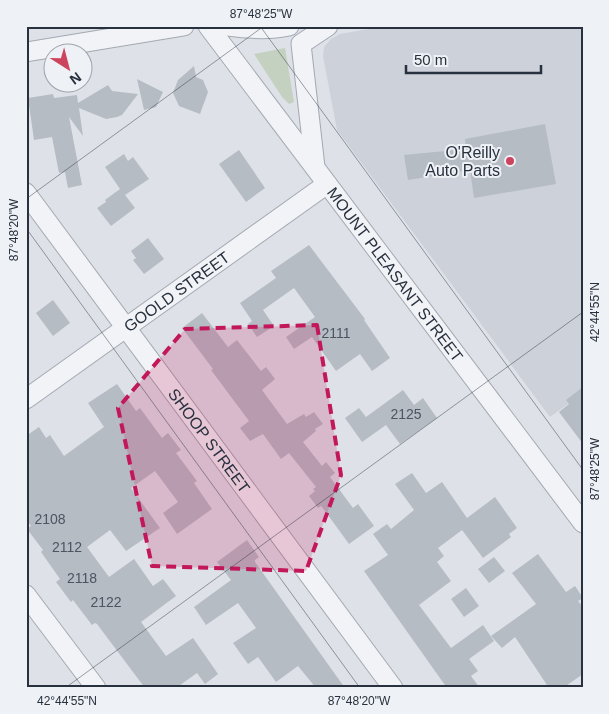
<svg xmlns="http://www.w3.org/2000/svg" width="609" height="714" viewBox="0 0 609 714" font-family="Helvetica,sans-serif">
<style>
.built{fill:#ccd1da}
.green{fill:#c5d1c0}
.building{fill:#b6bcc4}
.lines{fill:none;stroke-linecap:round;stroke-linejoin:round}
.minor-casing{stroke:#a4a9b2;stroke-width:21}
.minor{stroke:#f1f3f6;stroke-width:19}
.marked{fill:#c2185b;fill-opacity:0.2;stroke:#c2185b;stroke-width:4;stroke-dasharray:10 6;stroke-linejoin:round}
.ticks{fill:none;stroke:#28313e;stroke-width:1;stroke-opacity:0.45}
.poi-dot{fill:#cc445d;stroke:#eef1f5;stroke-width:2}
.labels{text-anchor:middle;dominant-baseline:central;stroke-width:4;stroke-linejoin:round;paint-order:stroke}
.number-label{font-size:14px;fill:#4c5460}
.poi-label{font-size:16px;fill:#28313e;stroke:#eef1f5;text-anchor:end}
.street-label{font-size:16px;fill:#28313e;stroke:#eef1f5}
.neatline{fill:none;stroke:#28313e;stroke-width:2}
.ticks-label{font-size:12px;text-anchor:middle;fill:#28313e}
</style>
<rect width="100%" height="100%" fill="#dee2e8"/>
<polygon class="built" points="386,26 583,26 583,393 550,417 337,130 323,56 324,47 331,39 340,34"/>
<polygon class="green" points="285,48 294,102 289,104 282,97 254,54"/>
<g class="building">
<polygon points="194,66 196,77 203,80 208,92 200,114 179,106 173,93 178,80"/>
<polygon points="137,79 163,92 156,107 144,110"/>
<polygon points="108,85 112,91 138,94 122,115 117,117 106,119 79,108 83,136 69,117 82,185 68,188 65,172 59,173 52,137 34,140 28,98 53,94 54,98 77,95 78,103"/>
<polygon points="545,124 556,184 474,198 470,170 408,180 404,155 466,149 465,139"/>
<polygon points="239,150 265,188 246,202 219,164"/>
<polygon points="124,154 128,161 133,157 149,179 125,195 135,208 111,226 97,208 106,202 105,200 120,189 105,167"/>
<polygon points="148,238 164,259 144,274 133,260 136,258 131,251"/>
<polygon points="309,245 365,319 364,320 390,358 372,371 360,354 336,371 312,337 294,349 286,337 315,317 294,288 263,310 274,326 257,337 248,324 252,321 240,303 276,278 271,271"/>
<polygon points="53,300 70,323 53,336 36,313"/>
<polygon points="202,313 228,347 237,340 261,371 266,367 275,379 262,390 287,424 304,414 306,417 314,412 323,424 315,429 316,431 303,442 322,466 326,462 335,473 330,477 353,508 358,504 374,526 349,544 325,511 321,506 318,508 309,496 315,491 313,489 316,487 289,453 281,459 263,434 250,441 240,428 249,421 211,370 213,369 182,328"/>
<polygon points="117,384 136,411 140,408 162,438 168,433 181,450 176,453 197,481 194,483 212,509 177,534 163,513 178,502 155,471 131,488 160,528 126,551 110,530 87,547 109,577 134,559 153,586 163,579 176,596 141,622 166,656 193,638 218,674 205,684 197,673 176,688 145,688 97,624 95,623 92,625 73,600 71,602 56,582 60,579 41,552 43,550 27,529 31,526 26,519 26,436 39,427 46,438 50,435 64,456 104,427 88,403"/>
<polygon points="583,387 583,444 559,412 569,404 566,400"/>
<polygon points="403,390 414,405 423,398 437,418 400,444 386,425 362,442 345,418 359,408 366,417"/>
<polygon points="412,473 426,493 442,482 467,518 495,497 517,528 509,534 511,537 483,558 462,530 438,548 444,556 437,562 451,581 419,605 451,648 483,625 494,641 469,659 478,671 471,676 480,688 447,688 364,571 388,555 373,534 387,524 391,529 414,510 395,484"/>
<polygon points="247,540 259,557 255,560 255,562 345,688 316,688 298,666 276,682 258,657 248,664 233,643 256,628 238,603 206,625 194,607 231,580 217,562"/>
<polygon points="538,554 566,592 575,586 583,598 578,601 583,607 583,674 563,688 549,688 515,637 502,648 491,636 536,604 512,573"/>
<polygon points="494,557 505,571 489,583 478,569"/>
<polygon points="466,588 479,606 464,617 451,599"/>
</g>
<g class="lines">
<g class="minor-casing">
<g id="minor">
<path id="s1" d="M208,26L583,523"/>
<path d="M228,26C248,29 270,30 289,26"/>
<polyline points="26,52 184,26"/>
<polyline points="315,167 301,44 328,26"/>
<path id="s2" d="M26,193L393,688"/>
<path id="s3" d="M26,399L327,184"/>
<polyline points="26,595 96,688"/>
</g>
</g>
<use href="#minor" class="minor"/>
</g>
<path class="marked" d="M317,325L341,475L306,571L152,566L118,408L185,329Z"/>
<path class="ticks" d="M260,26L583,470M26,199L264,26M26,228L360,688M65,688L583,312"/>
<circle class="poi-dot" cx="510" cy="161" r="5"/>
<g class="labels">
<g class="number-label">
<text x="336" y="333">2111</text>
<text x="406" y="414">2125</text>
<text x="50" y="519">2108</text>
<text x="67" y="547">2112</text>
<text x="82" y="578">2118</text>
<text x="106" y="602">2122</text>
</g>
<g class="poi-label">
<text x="500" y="152">O'Reilly<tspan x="500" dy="18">Auto Parts</tspan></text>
</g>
<g class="street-label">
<text stroke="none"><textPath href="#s1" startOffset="311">MOUNT PLEASANT STREET</textPath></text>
<text stroke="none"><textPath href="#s3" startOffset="185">GOOLD STREET</textPath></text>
<text stroke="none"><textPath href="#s2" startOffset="308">SHOOP STREET</textPath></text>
</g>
</g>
<rect width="609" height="714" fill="none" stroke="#eef1f5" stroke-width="55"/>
<g transform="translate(68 68) rotate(144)"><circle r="24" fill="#eef1f5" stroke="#9fa4ac"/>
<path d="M0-4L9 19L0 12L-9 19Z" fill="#cc445d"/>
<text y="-8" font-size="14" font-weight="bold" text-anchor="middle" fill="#28313e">N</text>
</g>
<path d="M406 65v8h135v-8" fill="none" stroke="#28313e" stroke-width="2.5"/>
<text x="414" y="65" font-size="15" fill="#28313e" stroke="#eef1f5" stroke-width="4" paint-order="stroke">50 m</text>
<rect x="28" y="28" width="554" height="658" class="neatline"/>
<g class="ticks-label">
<text x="261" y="18">87°48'25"W</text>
<text transform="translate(14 230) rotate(-90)" y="4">87°48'20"W</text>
<text transform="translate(595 312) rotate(-90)" y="4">42°44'55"N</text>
<text transform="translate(595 469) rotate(-90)" y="4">87°48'25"W</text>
<text x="67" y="705">42°44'55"N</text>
<text x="359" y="705">87°48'20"W</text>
</g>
</svg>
